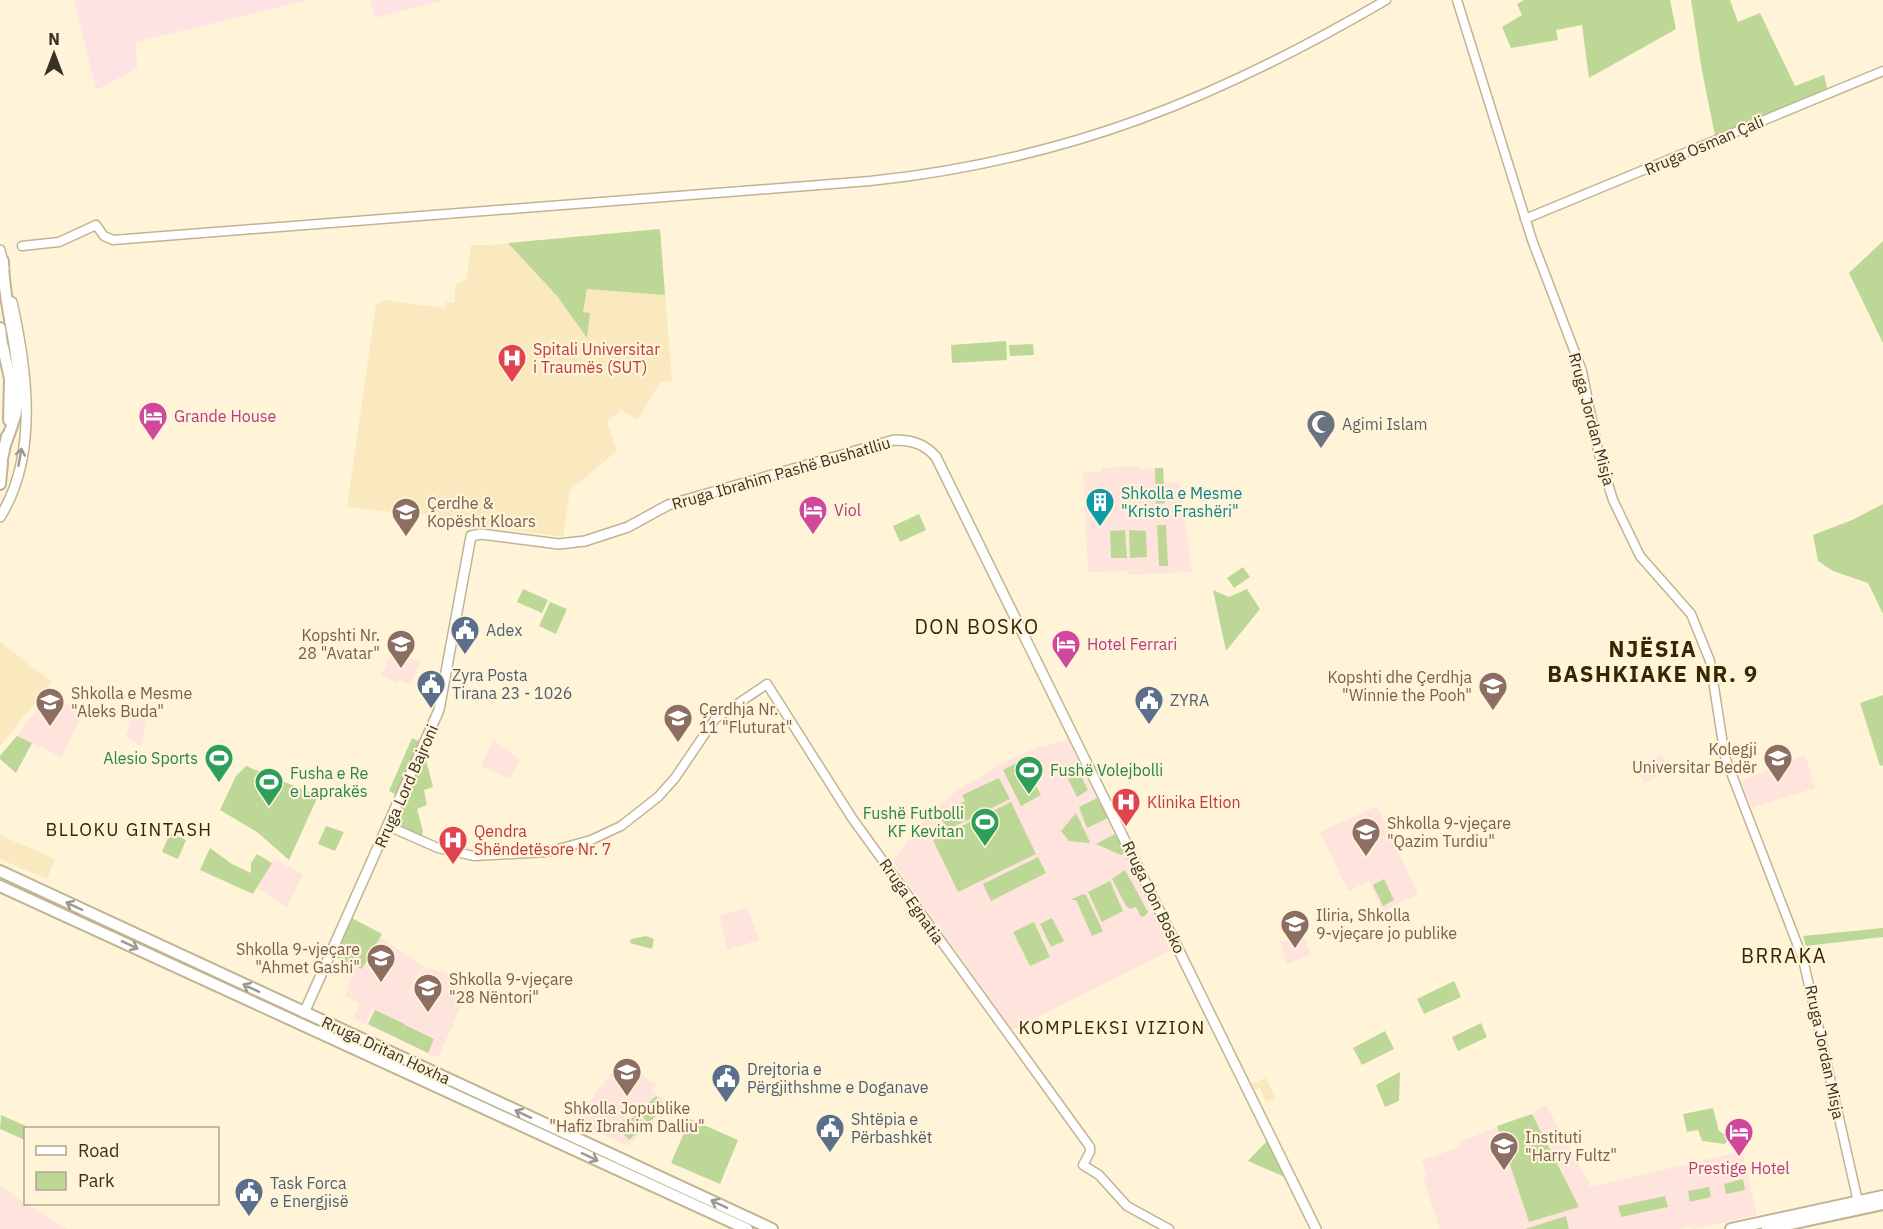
<svg xmlns="http://www.w3.org/2000/svg" width="1883" height="1229" viewBox="0 0 1883 1229" font-family="'IBM Plex Sans',sans-serif">
<style>
.built{fill:#fae9bf}
.industrial{fill:#fee3e5}
.education{fill:#fee4dd}
.green{fill:#bdd896}
.lines{fill:none;stroke-linecap:round;stroke-linejoin:round}
.tertiary-casing{stroke:#c1b492;stroke-width:11}
.secondary-casing{stroke:#c1b492;stroke-width:12}
.primary-casing{stroke:#c1b492;stroke-width:14}
.trunk-casing{stroke:#c1b492;stroke-width:14}
.tertiary{stroke:#fff;stroke-width:8}
.secondary{stroke:#fff;stroke-width:9}
.primary{stroke:#fff;stroke-width:10}
.trunk{stroke:#fff;stroke-width:10}
.oneway{stroke:#9c9892}
.labels{text-anchor:middle;dominant-baseline:central;stroke-width:4.5;stroke-linejoin:round;paint-order:stroke}
.street-label{font-size:16px;fill:#383225;stroke:#fff4d8}
.health-label{font-size:16px;fill:#be3a42;stroke:#fff4d8;text-anchor:start}
.hotel-label{font-size:16px;fill:#b23c85;stroke:#fff4d8;text-anchor:start}
.worship-label{font-size:16px;fill:#5b616d;stroke:#fff4d8;text-anchor:start}
.culture-label{font-size:16px;fill:#0d838f;stroke:#fff4d8;text-anchor:start}
.education-label{font-size:16px;fill:#785e54;stroke:#fff4d8;text-anchor:start}
.service-label{font-size:16px;fill:#4e5e75;stroke:#fff4d8;text-anchor:start}
.leisure-label{font-size:16px;fill:#27864d;stroke:#fff4d8;text-anchor:end}
.neighbourhood-label{font-size:18px;letter-spacing:1.5px;fill:#362700;stroke:#fff4d8}
.quarter-label{font-size:20px;letter-spacing:1.5px;fill:#362700;stroke:#fff4d8}
.district-label{font-size:22px;font-weight:bold;letter-spacing:1.5px;fill:#362700;stroke:#fff4d8}
</style>
<rect width="100%" height="100%" fill="#fff4d8"/>
<g class="built">
<polygon points="660,229 672,381 660,382 638,420 621,410 607,422 617,451 570,490 563,537 425,519 426,515 408,511 407,514 347,507 376,305 384,300 445,308 446,302 454,303 456,284 467,279 471,245 490,245"/>
<polygon points="0,642 52,682 0,746"/>
<polygon points="0,835 55,859 47,879 0,859"/>
<polygon points="1266,1078 1275,1098 1266,1102 1260,1088 1254,1090 1251,1084"/>
</g>
<g class="industrial">
<polygon points="74,0 308,0 136,42 137,69 96,90"/>
<polygon points="370,0 444,0 375,18"/>
</g>
<g class="education">
<polygon points="1139,466 1140,469 1163,468 1164,483 1180,482 1192,572 1129,575 1128,571 1088,572 1083,473 1102,472 1102,468"/>
<polygon points="393,650 420,662 410,685 399,680 397,683 381,676"/>
<polygon points="51,693 82,716 61,757 32,743 16,773 0,759 0,756"/>
<polygon points="132,714 147,716 141,747 126,736"/>
<polygon points="493,740 520,760 510,779 481,766"/>
<polygon points="1068,740 1171,950 1012,1030 892,861 930,813 955,792 1008,760 1036,748"/>
<polygon points="1661,754 1670,770 1644,783 1637,768"/>
<polygon points="1805,755 1815,788 1752,808 1741,781"/>
<polygon points="1377,806 1418,894 1383,911 1369,881 1348,891 1320,832"/>
<polygon points="274,859 303,875 287,907 257,888"/>
<polygon points="747,907 759,940 727,950 720,916"/>
<polygon points="1303,935 1311,955 1287,964 1280,942"/>
<polygon points="380,937 423,966 394,1017 424,967 472,981 438,1058 367,1025 374,1008 387,1014 373,1007 365,1024 353,1018 359,1003 345,996 355,966 363,969"/>
<polygon points="622,1059 656,1085 651,1091 671,1103 628,1146 574,1122"/>
<polygon points="1546,1105 1591,1187 1742,1151 1757,1215 1693,1229 1689,1226 1679,1229 1440,1229 1423,1179 1427,1177 1422,1160 1460,1147 1458,1142 1532,1114"/>
<polygon points="0,1186 26,1204 67,1229 0,1229"/>
</g>
<g class="green">
<polygon points="1524,0 1670,0 1676,29 1589,78 1582,25 1556,30 1558,40 1511,48 1502,27 1522,15 1517,4"/>
<polygon points="1691,0 1730,0 1738,22 1760,13 1795,86 1824,75 1828,92 1716,140 1702,71"/>
<polygon points="660,229 665,295 587,289 583,312 590,313 587,338 558,297 508,243"/>
<polygon points="1883,241 1883,343 1849,273"/>
<polygon points="1006,341 1007,360 952,363 951,345"/>
<polygon points="1033,344 1034,355 1010,356 1009,345"/>
<polygon points="1155,468 1163,468 1165,503 1156,504"/>
<polygon points="1883,504 1883,614 1868,583 1833,571 1818,561 1813,535 1852,520"/>
<polygon points="919,514 926,530 900,542 893,526"/>
<polygon points="1157,525 1166,525 1168,566 1159,566"/>
<polygon points="1125,530 1127,558 1111,558 1110,531"/>
<polygon points="1129,530 1146,531 1147,557 1130,558"/>
<polygon points="1243,567 1250,577 1234,588 1227,578"/>
<polygon points="523,589 548,600 542,613 517,602"/>
<polygon points="1247,589 1260,609 1226,651 1213,590 1229,597"/>
<polygon points="550,602 567,609 556,634 539,626"/>
<polygon points="1883,695 1883,765 1880,766 1860,703"/>
<polygon points="17,736 32,743 16,773 0,759 0,756"/>
<polygon points="412,738 419,741 397,795 389,791"/>
<polygon points="423,748 433,787 424,790 427,805 417,809 423,831 420,841 388,826"/>
<polygon points="1022,760 1041,795 1021,806 1003,770"/>
<polygon points="246,766 318,796 289,860 257,832 220,810 236,776"/>
<polygon points="1080,774 1088,790 1077,797 1068,779"/>
<polygon points="999,778 1010,799 947,830 939,814 965,801 962,795"/>
<polygon points="1097,798 1108,818 1087,828 1079,807"/>
<polygon points="1011,802 1036,854 958,892 933,840"/>
<polygon points="1076,813 1090,842 1089,843 1069,841 1061,831"/>
<polygon points="326,826 344,832 335,851 318,844"/>
<polygon points="170,833 186,840 178,859 162,852"/>
<polygon points="1115,834 1125,854 1121,855 1096,844"/>
<polygon points="210,848 232,864 251,873 251,863 257,854 272,863 253,894 200,870"/>
<polygon points="1038,857 1046,873 991,901 983,884"/>
<polygon points="1125,870 1148,912 1145,916 1141,917 1136,907 1130,909 1126,906 1112,879"/>
<polygon points="1384,879 1394,900 1383,906 1373,885"/>
<polygon points="1110,881 1123,911 1102,922 1088,892"/>
<polygon points="1083,894 1086,895 1103,931 1092,936 1076,900 1070,900"/>
<polygon points="352,918 382,934 362,969 335,957"/>
<polygon points="1052,918 1064,941 1051,947 1040,924"/>
<polygon points="1034,922 1050,957 1030,966 1013,932"/>
<polygon points="1883,928 1883,937 1806,946 1803,936"/>
<polygon points="646,936 654,939 652,949 630,943 631,939"/>
<polygon points="1454,981 1461,997 1424,1014 1417,999"/>
<polygon points="375,1010 405,1024 401,1033 405,1025 434,1039 428,1053 368,1024"/>
<polygon points="1481,1023 1487,1037 1458,1051 1452,1037"/>
<polygon points="1385,1031 1394,1049 1362,1065 1353,1048"/>
<polygon points="1400,1072 1399,1101 1385,1107 1376,1085"/>
<polygon points="656,1096 666,1107 648,1123 639,1112"/>
<polygon points="1713,1108 1719,1131 1729,1137 1725,1144 1702,1141 1698,1130 1687,1132 1683,1114"/>
<polygon points="637,1114 646,1125 629,1140 619,1129"/>
<polygon points="1532,1114 1579,1207 1529,1222 1497,1126"/>
<polygon points="1,1115 26,1126 25,1140 0,1129"/>
<polygon points="690,1119 738,1140 720,1184 671,1163"/>
<polygon points="1267,1141 1285,1177 1248,1161"/>
<polygon points="1743,1179 1745,1190 1726,1194 1724,1184"/>
<polygon points="1709,1187 1711,1197 1690,1202 1688,1191"/>
<polygon points="1665,1196 1668,1207 1621,1217 1618,1206"/>
<polygon points="1566,1216 1569,1229 1525,1229"/>
</g>
<g class="lines">
<g class="tertiary-casing">
<g id="tertiary">
<polyline points="1457,0 1532,240 1582,371 1599,455 1613,500 1640,556 1691,614 1710,661 1725,757 1803,959 1859,1206"/>
<polyline points="1525,219 1883,71"/>
<path d="M22,246L59,242L96,225L104,236L113,240L870,181C1067,160 1217,99 1386,0"/>
<polyline points="388,826 438,848 474,856 547,852 591,840 621,826 658,797 675,778 715,719 767,684 852,818 1090,1147 1090,1152 1083,1165 1099,1175 1127,1206 1169,1229"/>
</g>
</g>
<g class="secondary-casing">
<g id="secondary">
<polyline points="0,250 4,268"/>
<path d="M0,517C39,455 27,369 12,302"/>
<path d="M304,1013L439,710L471,536L481,534L559,544L585,541L628,527L668,505L894,440C912,440 925,444 936,457L1316,1229"/>
</g>
</g>
<g class="primary-casing">
<g id="primary">
<polyline points="0,871 772,1229"/>
<polyline points="0,886 747,1229"/>
<polyline points="1731,1229 1883,1196"/>
<polyline points="1767,1229 1883,1204"/>
</g>
</g>
<g class="trunk-casing">
<g id="trunk">
<path d="M3,261C3,309 24,358 17,407C15,419 10,431 6,442"/>
<polyline points="0,328 3,353"/>
<polyline points="3,347 10,379 9,420"/>
<polyline points="0,468 7,436"/>
<polyline points="0,484 2,463"/>
</g>
</g>
<use href="#tertiary" class="tertiary"/>
<use href="#secondary" class="secondary"/>
<use href="#primary" class="primary"/>
<use href="#trunk" class="trunk"/>
</g>
<defs><path id="oneway-shaft" d="M-6 0H5M1.5-3L5.5 0L1.5 3" fill="none" stroke-width="1.6" stroke-linecap="round" stroke-linejoin="round" transform="scale(1.5)"/></defs>
<g class="oneway">
<use href="#oneway-shaft" transform="translate(20 457) rotate(-80)"/>
<use href="#oneway-shaft" transform="translate(74 906) rotate(-155)"/>
<use href="#oneway-shaft" transform="translate(130 945) rotate(25)"/>
<use href="#oneway-shaft" transform="translate(251 988) rotate(-155)"/>
<use href="#oneway-shaft" transform="translate(523 1114) rotate(-155)"/>
<use href="#oneway-shaft" transform="translate(590 1157) rotate(25)"/>
<use href="#oneway-shaft" transform="translate(719 1204) rotate(-155)"/>
</g>
<defs>
<g id="hospital-pin" transform="scale(1.5)"><path d="M0 17L-7.5 6A9.5 9.5 0 1 1 7.5 6Z" fill="#e0444e" stroke="#fff4d8"/><path d="M-5-5h3v3.5h4V-5h3V5h-3V1.5h-4V5h-3Z" fill="#fff"/></g>
<g id="hotel-pin" transform="scale(1.5)"><path d="M0 17L-7.5 6A9.5 9.5 0 1 1 7.5 6Z" fill="#d1479c" stroke="#fff4d8"/><path d="M-6-4.5h1.5V1H6V5H4.5V3h-9V5H-6ZM-4 0a1.8 1.8 0 1 1 3.6 0ZM.5 0V-2.5h3Q6-2.5 6 0Z" fill="#fff"/></g>
<g id="mosque-pin" transform="scale(1.5)"><path d="M0 17L-7.5 6A9.5 9.5 0 1 1 7.5 6Z" fill="#6b7280" stroke="#fff4d8"/><path d="M3.5-4.9A6 6 0 1 0 3.5 4.9A5 5 0 1 1 3.5-4.9Z" fill="#fff"/></g>
<g id="building-pin" transform="scale(1.5)"><path d="M0 17L-7.5 6A9.5 9.5 0 1 1 7.5 6Z" fill="#0f9aa8" stroke="#fff4d8"/><path d="M-4-6H4V6H1V3H-1V6H-4ZM-2.5-4.3h1.7v1.8h-1.7ZM.8-4.3h1.7v1.8H.8ZM-2.5-1h1.7V.8h-1.7ZM.8-1h1.7V.8H.8Z" fill="#fff"/></g>
<g id="school-pin" transform="scale(1.5)"><path d="M0 17L-7.5 6A9.5 9.5 0 1 1 7.5 6Z" fill="#8d6e63" stroke="#fff4d8"/><path d="M0-5L7-2L0 1L-7-2ZM-4 1L0 2.5L4 1V4Q0 6-4 4Z" fill="#fff"/></g>
<g id="civic-pin" transform="scale(1.5)"><path d="M0 17L-7.5 6A9.5 9.5 0 1 1 7.5 6Z" fill="#5c6f8a" stroke="#fff4d8"/><path d="M-.6-6.5H3V-4.5H.6V-3L4-1V1h2V6H-6V1h2V-1L-.6-3ZM-1.2 2.5V6h2.4V2.5Z" fill="#fff"/></g>
<g id="stadium-pin" transform="scale(1.5)"><path d="M0 17L-7.5 6A9.5 9.5 0 1 1 7.5 6Z" fill="#2e9e5b" stroke="#fff4d8"/><path d="M0-5a6.5 5 0 1 0 0 10a6.5 5 0 1 0 0-10ZM-3.5-1.8h7v3.6h-7Z" fill="#fff"/></g>
<g id="university-pin" transform="scale(1.5)"><path d="M0 17L-7.5 6A9.5 9.5 0 1 1 7.5 6Z" fill="#8d6e63" stroke="#fff4d8"/><path d="M0-5L7-2L0 1L-7-2ZM-4 1L0 2.5L4 1V4Q0 6-4 4Z" fill="#fff"/></g>
</defs>
<g fill-rule="evenodd">
<use href="#hospital-pin" x="512" y="358"/>
<use href="#hotel-pin" x="153" y="416"/>
<use href="#mosque-pin" x="1321" y="424"/>
<use href="#building-pin" x="1100" y="502"/>
<use href="#hotel-pin" x="813" y="510"/>
<use href="#school-pin" x="406" y="512"/>
<use href="#civic-pin" x="465" y="630"/>
<use href="#school-pin" x="401" y="644"/>
<use href="#hotel-pin" x="1066" y="644"/>
<use href="#civic-pin" x="431" y="684"/>
<use href="#school-pin" x="1493" y="686"/>
<use href="#civic-pin" x="1149" y="700"/>
<use href="#school-pin" x="50" y="702"/>
<use href="#school-pin" x="678" y="718"/>
<use href="#stadium-pin" x="219" y="758"/>
<use href="#university-pin" x="1778" y="758"/>
<use href="#stadium-pin" x="1029" y="770"/>
<use href="#stadium-pin" x="269" y="782"/>
<use href="#hospital-pin" x="1126" y="802"/>
<use href="#stadium-pin" x="985" y="822"/>
<use href="#school-pin" x="1366" y="832"/>
<use href="#hospital-pin" x="453" y="840"/>
<use href="#school-pin" x="1295" y="924"/>
<use href="#school-pin" x="381" y="958"/>
<use href="#school-pin" x="428" y="988"/>
<use href="#school-pin" x="627" y="1072"/>
<use href="#civic-pin" x="726" y="1078"/>
<use href="#civic-pin" x="830" y="1128"/>
<use href="#hotel-pin" x="1739" y="1132"/>
<use href="#university-pin" x="1504" y="1146"/>
<use href="#civic-pin" x="249" y="1192"/>
</g>
<g class="labels">
<g class="street-label">
<text transform="translate(1704 145) rotate(-23)">Rruga Osman Çali</text>
<text transform="translate(1592 419) rotate(75)">Rruga Jordan Misja</text>
<text transform="translate(781 473) rotate(-16)">Rruga Ibrahim Pashë Bushatlliu</text>
<text transform="translate(406 786) rotate(-66)">Rruga Lord Bajroni</text>
<text transform="translate(1154 897) rotate(64)">Rruga Don Bosko</text>
<text transform="translate(912 901) rotate(55)">Rruga Egnatia</text>
<text transform="translate(386 1050) rotate(25)">Rruga Dritan Hoxha</text>
<text transform="translate(1825 1052) rotate(78)">Rruga Jordan Misja</text>
</g>
<g class="health-label">
<text x="533" y="349">Spitali Universitar<tspan x="533" dy="18">i Traumës (SUT)</tspan></text>
<text x="1147" y="802">Klinika Eltion</text>
<text x="474" y="831">Qendra<tspan x="474" dy="18">Shëndetësore Nr. 7</tspan></text>
</g>
<g class="hotel-label">
<text x="174" y="416">Grande House</text>
<text x="834" y="510">Viol</text>
<text x="1087" y="644">Hotel Ferrari</text>
<text x="1739" y="1168" text-anchor="middle">Prestige Hotel</text>
</g>
<g class="worship-label">
<text x="1342" y="424">Agimi Islam</text>
</g>
<g class="culture-label">
<text x="1121" y="493">Shkolla e Mesme<tspan x="1121" dy="18">"Kristo Frashëri"</tspan></text>
</g>
<g class="education-label">
<text x="427" y="503">Çerdhe &amp;<tspan x="427" dy="18">Kopësht Kloars</tspan></text>
<text x="380" y="635" text-anchor="end">Kopshti Nr.<tspan x="380" dy="18">28 "Avatar"</tspan></text>
<text x="1472" y="677" text-anchor="end">Kopshti dhe Çerdhja<tspan x="1472" dy="18">"Winnie the Pooh"</tspan></text>
<text x="71" y="693">Shkolla e Mesme<tspan x="71" dy="18">"Aleks Buda"</tspan></text>
<text x="699" y="709">Çerdhja Nr.<tspan x="699" dy="18">11 "Fluturat"</tspan></text>
<text x="1757" y="749" text-anchor="end">Kolegji<tspan x="1757" dy="18">Universitar Bedër</tspan></text>
<text x="1387" y="823">Shkolla 9-vjeçare<tspan x="1387" dy="18">"Qazim Turdiu"</tspan></text>
<text x="1316" y="915">Iliria, Shkolla<tspan x="1316" dy="18">9-vjeçare jo publike</tspan></text>
<text x="360" y="949" text-anchor="end">Shkolla 9-vjeçare<tspan x="360" dy="18">"Ahmet Gashi"</tspan></text>
<text x="449" y="979">Shkolla 9-vjeçare<tspan x="449" dy="18">"28 Nëntori"</tspan></text>
<text x="627" y="1108" text-anchor="middle">Shkolla Jopublike<tspan x="627" dy="18">"Hafiz Ibrahim Dalliu"</tspan></text>
<text x="1525" y="1137">Instituti<tspan x="1525" dy="18">"Harry Fultz"</tspan></text>
</g>
<g class="service-label">
<text x="486" y="630">Adex</text>
<text x="452" y="675">Zyra Posta<tspan x="452" dy="18">Tirana 23 - 1026</tspan></text>
<text x="1170" y="700">ZYRA</text>
<text x="747" y="1069">Drejtoria e<tspan x="747" dy="18">Përgjithshme e Doganave</tspan></text>
<text x="851" y="1119">Shtëpia e<tspan x="851" dy="18">Përbashkët</tspan></text>
<text x="270" y="1183">Task Forca<tspan x="270" dy="18">e Energjisë</tspan></text>
</g>
<g class="leisure-label">
<text x="198" y="758">Alesio Sports</text>
<text x="1050" y="770" text-anchor="start">Fushë Volejbolli</text>
<text x="290" y="773" text-anchor="start">Fusha e Re<tspan x="290" dy="18">e Laprakës</tspan></text>
<text x="964" y="813">Fushë Futbolli<tspan x="964" dy="18">KF Kevitan</tspan></text>
</g>
<g class="neighbourhood-label">
<text x="129" y="829">BLLOKU GINTASH</text>
<text x="1112" y="1027">KOMPLEKSI VIZION</text>
</g>
<g class="quarter-label">
<text x="977" y="626">DON BOSKO</text>
<text x="1784" y="955">BRRAKA</text>
</g>
<g class="district-label">
<text x="1653" y="648">NJËSIA<tspan x="1653" dy="25">BASHKIAKE NR. 9</tspan></text>
</g>
</g>
<rect x="24" y="1127" width="195" height="78" fill="#fff4d8" stroke="#afa690" stroke-width="1.5"/>
<rect x="36" y="1146" width="30" height="9" fill="#ffffff" stroke="#afa690" stroke-width="1.5"/>
<text x="78" y="1157" font-size="18" fill="#383225">Road</text>
<rect x="36" y="1172" width="30" height="18" fill="#bdd896" stroke="#afa690" stroke-width="1.5"/>
<text x="78" y="1187" font-size="18" fill="#383225">Park</text>
<g transform="translate(54 54)" stroke="#fff4d8" stroke-width="4.5" paint-order="stroke">
<path d="M0-4.5L10 22L0 15L-10 22Z" fill="#383225"/>
<text y="-9" font-size="16" font-weight="bold" text-anchor="middle" fill="#383225">N</text>
</g>
</svg>
